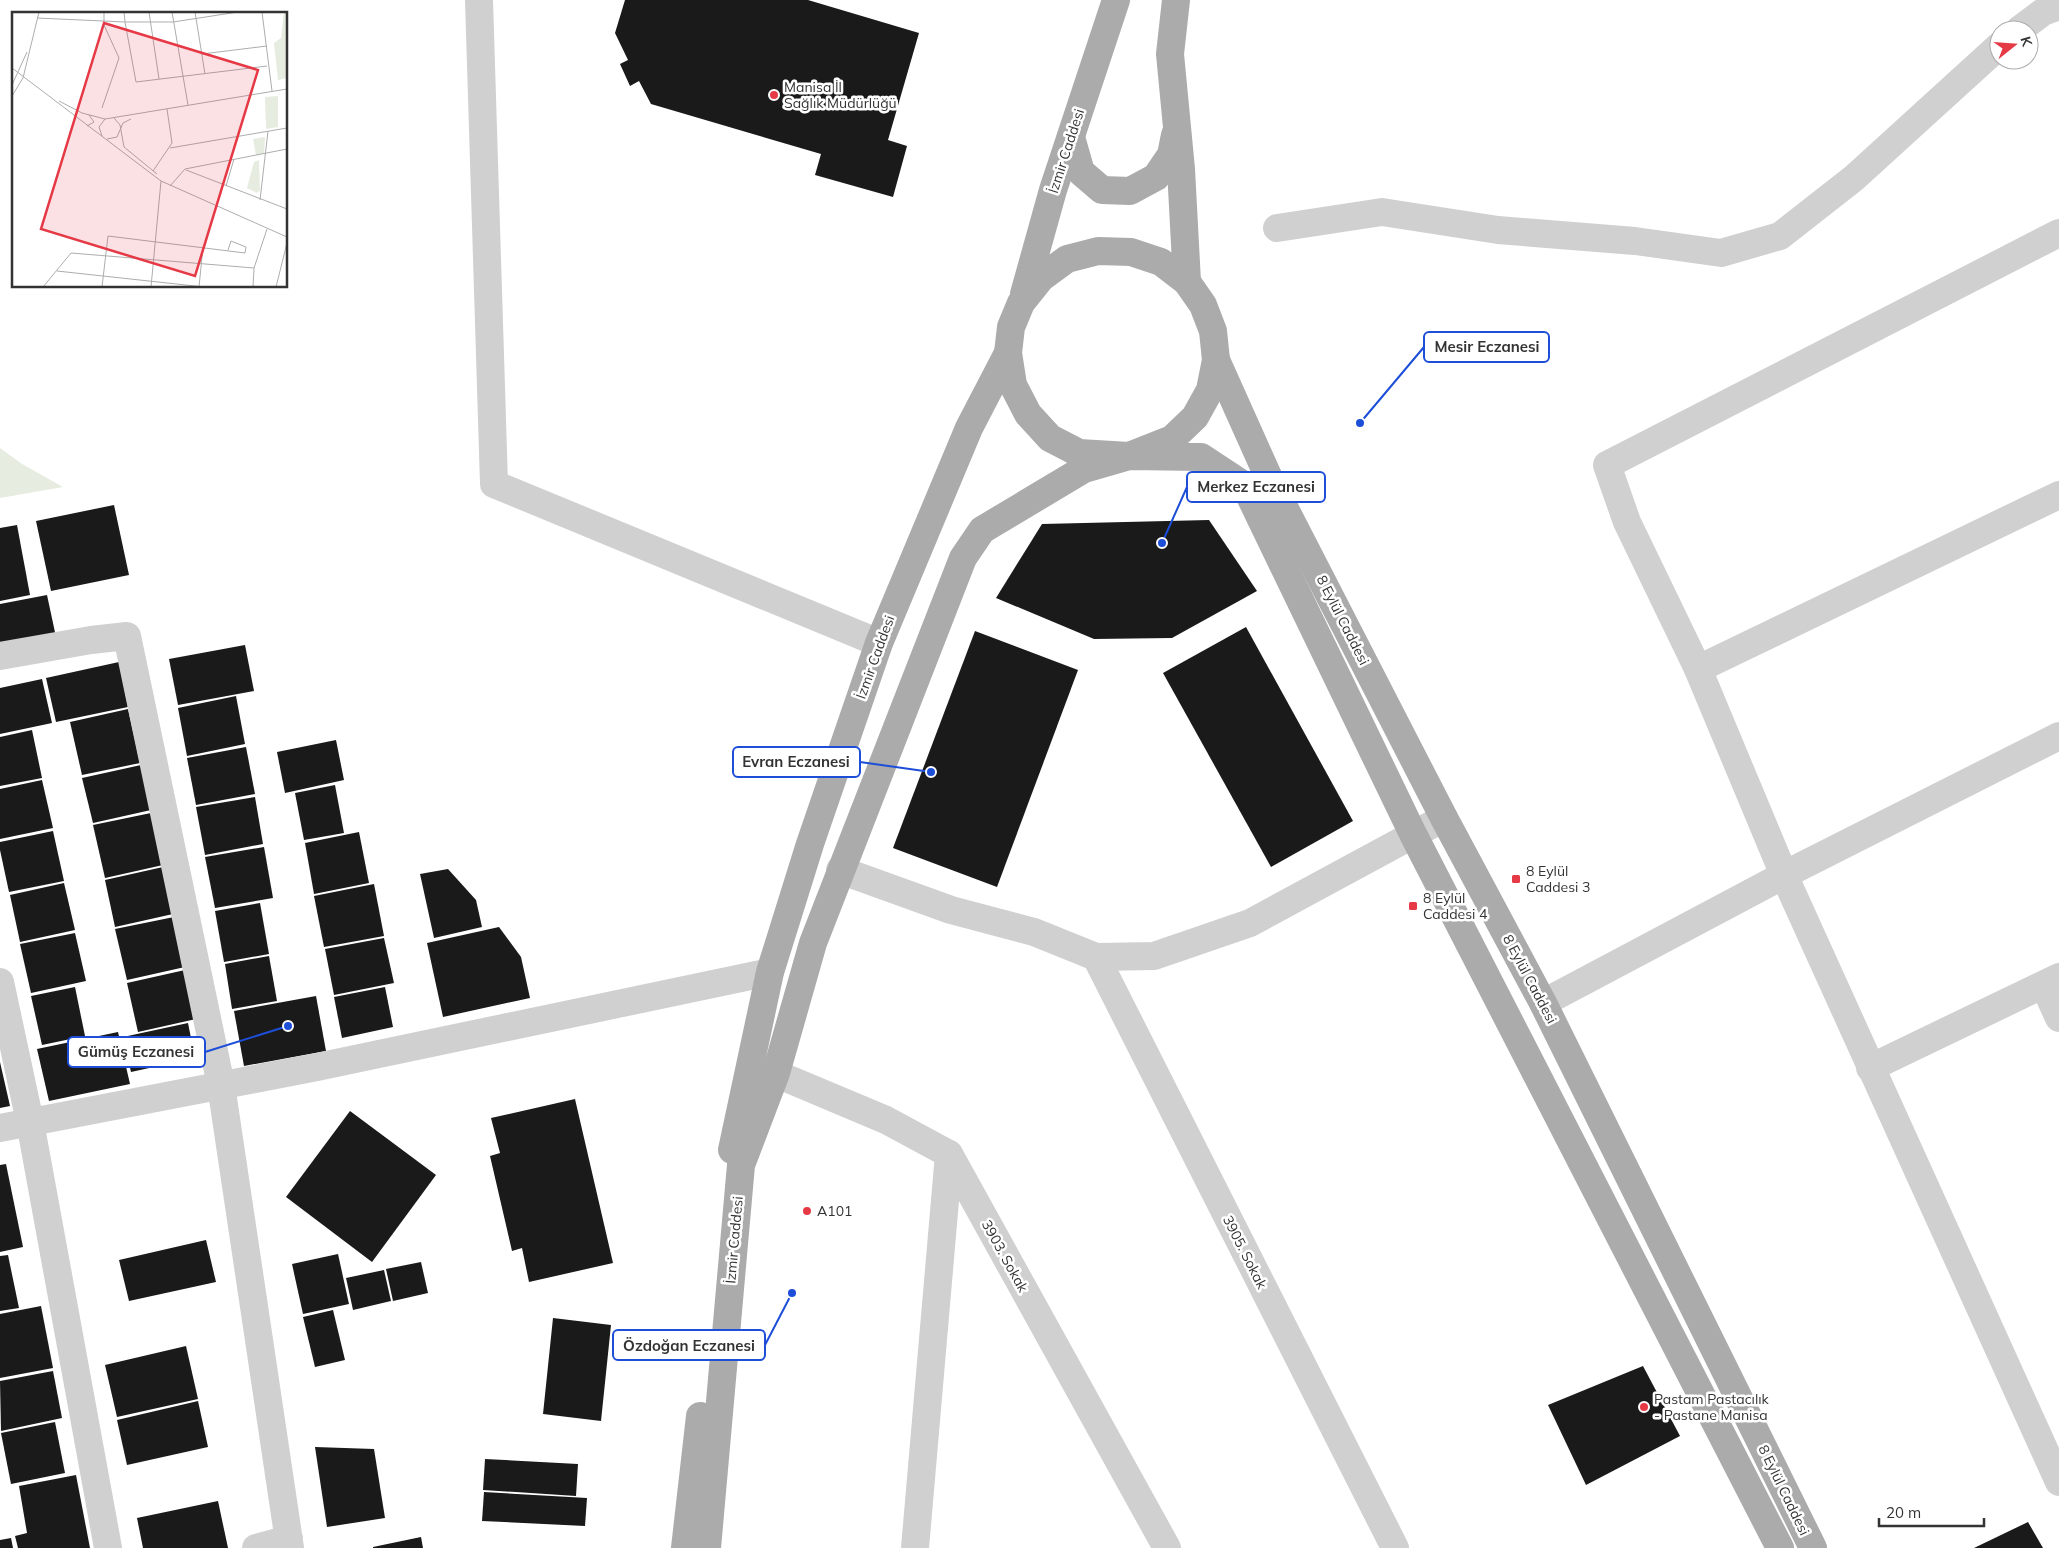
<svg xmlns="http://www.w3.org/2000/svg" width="2059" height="1548" viewBox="0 0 2059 1548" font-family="Mulish,sans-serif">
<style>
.green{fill:#e6ecdf}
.building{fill:#1a1a1a}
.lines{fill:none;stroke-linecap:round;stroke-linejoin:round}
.minor{stroke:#d0d0d0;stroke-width:28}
.major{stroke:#ababab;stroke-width:28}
.poi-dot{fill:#e63946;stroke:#fff;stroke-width:2}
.labels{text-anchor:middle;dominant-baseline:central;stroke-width:5;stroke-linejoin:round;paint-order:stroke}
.poi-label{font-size:14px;fill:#333;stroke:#fff;text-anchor:start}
.street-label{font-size:14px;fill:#333;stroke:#fff}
.inset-road{fill:none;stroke:#adadad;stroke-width:1}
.view{fill:#e63946;fill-opacity:0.15;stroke:#e63946;stroke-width:2.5}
.inset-edge{fill:none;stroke:#333;stroke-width:2.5}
.leader{fill:none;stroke:#1d4ed8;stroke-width:2}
.callout-dot{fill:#1d4ed8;stroke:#fff;stroke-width:2}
.callout{fill:#fff;stroke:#1d4ed8;stroke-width:2}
.callout-label{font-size:15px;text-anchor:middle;font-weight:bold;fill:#333}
</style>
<rect width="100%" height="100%" fill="#fff"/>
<polygon class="green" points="0,448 22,464 63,487 0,498"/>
<g class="building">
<polygon points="625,0 808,0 919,33 888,140 907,146 893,197 815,175 821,154 651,104 639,81 630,86 620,64 628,60 615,33"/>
<polygon points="114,505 129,575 51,591 36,521"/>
<polygon points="1209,520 1257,591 1172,638 1094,639 996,598 1042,524"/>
<polygon points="17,525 30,595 0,601 0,528"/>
<polygon points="47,595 56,637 0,648 0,604"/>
<polygon points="1246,627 1353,821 1271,867 1163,673"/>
<polygon points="975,631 1078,670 997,887 893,848"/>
<polygon points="245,645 254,691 178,705 169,659"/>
<polygon points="119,662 128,707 56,722 46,678"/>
<polygon points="42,679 52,723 0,734 0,688"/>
<polygon points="236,696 245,744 187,756 178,708"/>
<polygon points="128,709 140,763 82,775 70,722"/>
<polygon points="32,730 42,778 0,786 0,737"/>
<polygon points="336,740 344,780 285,793 277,752"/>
<polygon points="246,747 255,794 196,805 187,758"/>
<polygon points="141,765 151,810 93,823 82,778"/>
<polygon points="42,780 53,828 0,839 0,789"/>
<polygon points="335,785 344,833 304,840 295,793"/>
<polygon points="255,797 263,844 205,855 196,807"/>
<polygon points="151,813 163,865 105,878 93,825"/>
<polygon points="53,831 64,881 9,892 0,850 0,842"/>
<polygon points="359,832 369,883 314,894 305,843"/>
<polygon points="264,847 273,898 215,908 205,857"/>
<polygon points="163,867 173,914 115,927 105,880"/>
<polygon points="448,869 476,900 482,927 434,938 420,874"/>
<polygon points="64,883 75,930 20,942 10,895"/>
<polygon points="374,884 384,936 324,947 314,896"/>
<polygon points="260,903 269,954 224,962 215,911"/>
<polygon points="174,917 185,967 127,980 115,929"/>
<polygon points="499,927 521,957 530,998 443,1017 427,943"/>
<polygon points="75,933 86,981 31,993 20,944"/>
<polygon points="384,938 394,983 334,995 325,949"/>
<polygon points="269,956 277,1001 232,1009 225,964"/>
<polygon points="185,970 196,1019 138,1032 127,983"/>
<polygon points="75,987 85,1036 42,1045 31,996"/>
<polygon points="385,987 393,1027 342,1038 334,997"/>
<polygon points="316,996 326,1051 244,1066 234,1011"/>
<polygon points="188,1023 195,1058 131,1072 123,1037"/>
<polygon points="118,1032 130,1084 49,1101 37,1049"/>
<polygon points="0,1062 10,1106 0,1108"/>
<polygon points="575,1099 613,1263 529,1282 522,1248 512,1251 490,1156 500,1153 491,1118"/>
<polygon points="350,1111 436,1175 372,1262 286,1197"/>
<polygon points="6,1164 23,1247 0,1252 0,1165"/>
<polygon points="206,1240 216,1282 129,1301 119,1260"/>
<polygon points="338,1254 349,1304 303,1314 292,1264"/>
<polygon points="8,1255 19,1308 0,1311 0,1256"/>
<polygon points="421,1262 428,1293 393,1301 386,1269"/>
<polygon points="384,1270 391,1301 353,1310 346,1278"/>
<polygon points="41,1306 53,1368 0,1378 0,1314"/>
<polygon points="333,1310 345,1360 315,1367 303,1317"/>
<polygon points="553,1318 611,1325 601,1421 543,1414"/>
<polygon points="186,1346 198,1399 117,1417 105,1365"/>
<polygon points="1643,1366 1680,1436 1586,1485 1548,1405"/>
<polygon points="53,1371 62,1418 1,1431 0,1381"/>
<polygon points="198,1401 208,1447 127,1465 117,1420"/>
<polygon points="55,1422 65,1473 11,1484 1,1433"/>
<polygon points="315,1447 374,1449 385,1518 327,1527"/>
<polygon points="485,1459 578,1464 576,1496 483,1490"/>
<polygon points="76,1475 90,1548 18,1548 15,1536 27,1533 19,1486"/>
<polygon points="484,1492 587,1498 585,1526 482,1521"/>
<polygon points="218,1501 228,1548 143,1548 137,1518"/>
<polygon points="2028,1522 2043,1548 1974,1548"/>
<polygon points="421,1537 423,1548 373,1548 373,1547"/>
<polygon points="11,1538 13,1548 0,1548 0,1540"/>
</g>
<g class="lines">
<g class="minor">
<polyline points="479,0 494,484 879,643"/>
<polyline points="2019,30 2043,12 2059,6"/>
<polyline points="1277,228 1382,212 1498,230 1635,241 1721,253 1780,236 1854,178 1999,46"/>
<polyline points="2059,233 1607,465 1627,522 1698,669 1784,875 2059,1482"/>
<polyline points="0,656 91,640 127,636 221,1085 290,1548"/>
<polyline points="1698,669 2059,495"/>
<polyline points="840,870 951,910 1034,932 1096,957 1154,956 1250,923 1444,818"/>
<polyline points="1096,957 1395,1548"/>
<polyline points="0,982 30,1122 108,1548"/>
<polyline points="2044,985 2059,1018"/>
<polyline points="1543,1003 1784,875 2059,736"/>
<polyline points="755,1065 886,1120 949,1154 1167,1548"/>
<polyline points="1870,1068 2059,977"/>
<polyline points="0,1128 317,1067 770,972"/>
<polyline points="256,1548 289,1539"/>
<polyline points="915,1548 949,1154"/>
</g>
<g class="major">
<polyline points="1176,0 1170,54 1181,169 1187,282"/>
<polyline points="1071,137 1081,172 1102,190 1130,191 1156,177 1171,155 1175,135"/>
<polyline points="1024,294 1053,190 1116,0"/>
<polyline points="1216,360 1268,476 1444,818 1543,1003 1813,1548"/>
<polyline points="732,1150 770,972 810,844 879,643 969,428 1008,353"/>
<polyline points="685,1548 700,1416"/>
<polyline points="707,1548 741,1165 776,1073 813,943 963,558 982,530 1084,469 1129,456 1172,439 1195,417 1210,390 1216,360 1213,331 1203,305 1187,282 1161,262 1131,252 1098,251 1067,259 1041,278 1021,303 1011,327 1008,353 1013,385 1028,414 1050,438 1079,453 1129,456 1201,457 1245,486 1413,834 1780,1548"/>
</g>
</g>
<g class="poi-dot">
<circle cx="774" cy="95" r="5"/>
<rect x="1511" y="874" width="10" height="10" rx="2.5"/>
<rect x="1408" y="901" width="10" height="10" rx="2.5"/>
<circle cx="807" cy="1211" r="5"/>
<circle cx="1644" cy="1407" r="5"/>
</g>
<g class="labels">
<g class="poi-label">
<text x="784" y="87">Manisa İl<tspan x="784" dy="16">Sağlık Müdürlüğü</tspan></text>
<text x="1526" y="871">8 Eylül<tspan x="1526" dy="16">Caddesi 3</tspan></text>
<text x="1423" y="898">8 Eylül<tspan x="1423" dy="16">Caddesi 4</tspan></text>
<text x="817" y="1211">A101</text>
<text x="1654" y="1399">Pastam Pastacılık<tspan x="1654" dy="16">- Pastane Manisa</tspan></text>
</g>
<g class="street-label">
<text transform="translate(1066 151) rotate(-72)">İzmir Caddesi</text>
<text transform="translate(1343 620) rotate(63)">8 Eylül Caddesi</text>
<text transform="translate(875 657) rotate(-70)">İzmir Caddesi</text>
<text transform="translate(1530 979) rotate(62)">8 Eylül Caddesi</text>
<text transform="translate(734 1240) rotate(-85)">İzmir Caddesi</text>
<text transform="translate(1245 1252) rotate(63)">3905. Sokak</text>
<text transform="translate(1005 1256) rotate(61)">3903. Sokak</text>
<text transform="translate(1784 1490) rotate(64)">8 Eylül Caddesi</text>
</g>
</g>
<g transform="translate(12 12)">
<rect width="275" height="275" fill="#fff"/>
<path d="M272,0H275V66L266,68L262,31L269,26ZM266,84V115L254,117L253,85ZM253,125L252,141L244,143L241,127ZM247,148L248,178L245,181L235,176L242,150Z" fill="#e6ecdf"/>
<path class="inset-road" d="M112,0L113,10H161L226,0M137,0L147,67M160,0L176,93M183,0L193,62M250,0L260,79M25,6L113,10L124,70L255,54M190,42L255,34M0,56L149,169L275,225M0,73L15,40M0,84L11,66L27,0M47,89L70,101L93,107L275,77M90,96L107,46L92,13V0M102,106L108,113L112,135L145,162M75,114L82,110L77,103M90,124L87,115L93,107M95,127L105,125L111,111L119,107M158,136L275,116M174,158L275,197M141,159L160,131L155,97M158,174L173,157L275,137M214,174L222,147M248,188L256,119M45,259L192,275M31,275L59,241L242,256M90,275L96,224L233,241L234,235L219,229L216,238M139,275L149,169M187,275L191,235M241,275L242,256L255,217M264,275L275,231"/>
<path class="view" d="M92,11L246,58L183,264L29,217Z"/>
<rect width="275" height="275" class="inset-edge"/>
</g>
<path class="leader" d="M1360 423L1424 347M1162 543L1187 487M931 772L860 762M288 1026L205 1052M792 1293L765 1345"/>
<g class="callout-dot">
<circle cx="1360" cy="423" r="5"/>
<circle cx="1162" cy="543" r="5"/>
<circle cx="931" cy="772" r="5"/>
<circle cx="288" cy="1026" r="5"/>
<circle cx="792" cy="1293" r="5"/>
</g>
<g class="callout">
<rect x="1424" y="332" width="125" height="30" rx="5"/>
<rect x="1187" y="472" width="138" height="30" rx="5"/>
<rect x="733" y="747" width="127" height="30" rx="5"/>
<rect x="68" y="1037" width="137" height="30" rx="5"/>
<rect x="613" y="1330" width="152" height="30" rx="5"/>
</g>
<g class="callout-label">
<text x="1487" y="352">Mesir Eczanesi</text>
<text x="1256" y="492">Merkez Eczanesi</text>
<text x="796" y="767">Evran Eczanesi</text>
<text x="136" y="1057">Gümüş Eczanesi</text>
<text x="689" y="1351">Özdoğan Eczanesi</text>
</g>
<g transform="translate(2014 45) rotate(73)"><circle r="24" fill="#ffffff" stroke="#adadad"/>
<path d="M0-4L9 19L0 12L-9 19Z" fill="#e63946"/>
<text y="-8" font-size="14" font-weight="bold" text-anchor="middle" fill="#333333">K</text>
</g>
<path d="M1879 1518v8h105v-8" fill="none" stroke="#333333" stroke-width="2.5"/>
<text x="1886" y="1518" font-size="15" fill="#333333" stroke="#ffffff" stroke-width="4" paint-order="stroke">20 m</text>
</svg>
